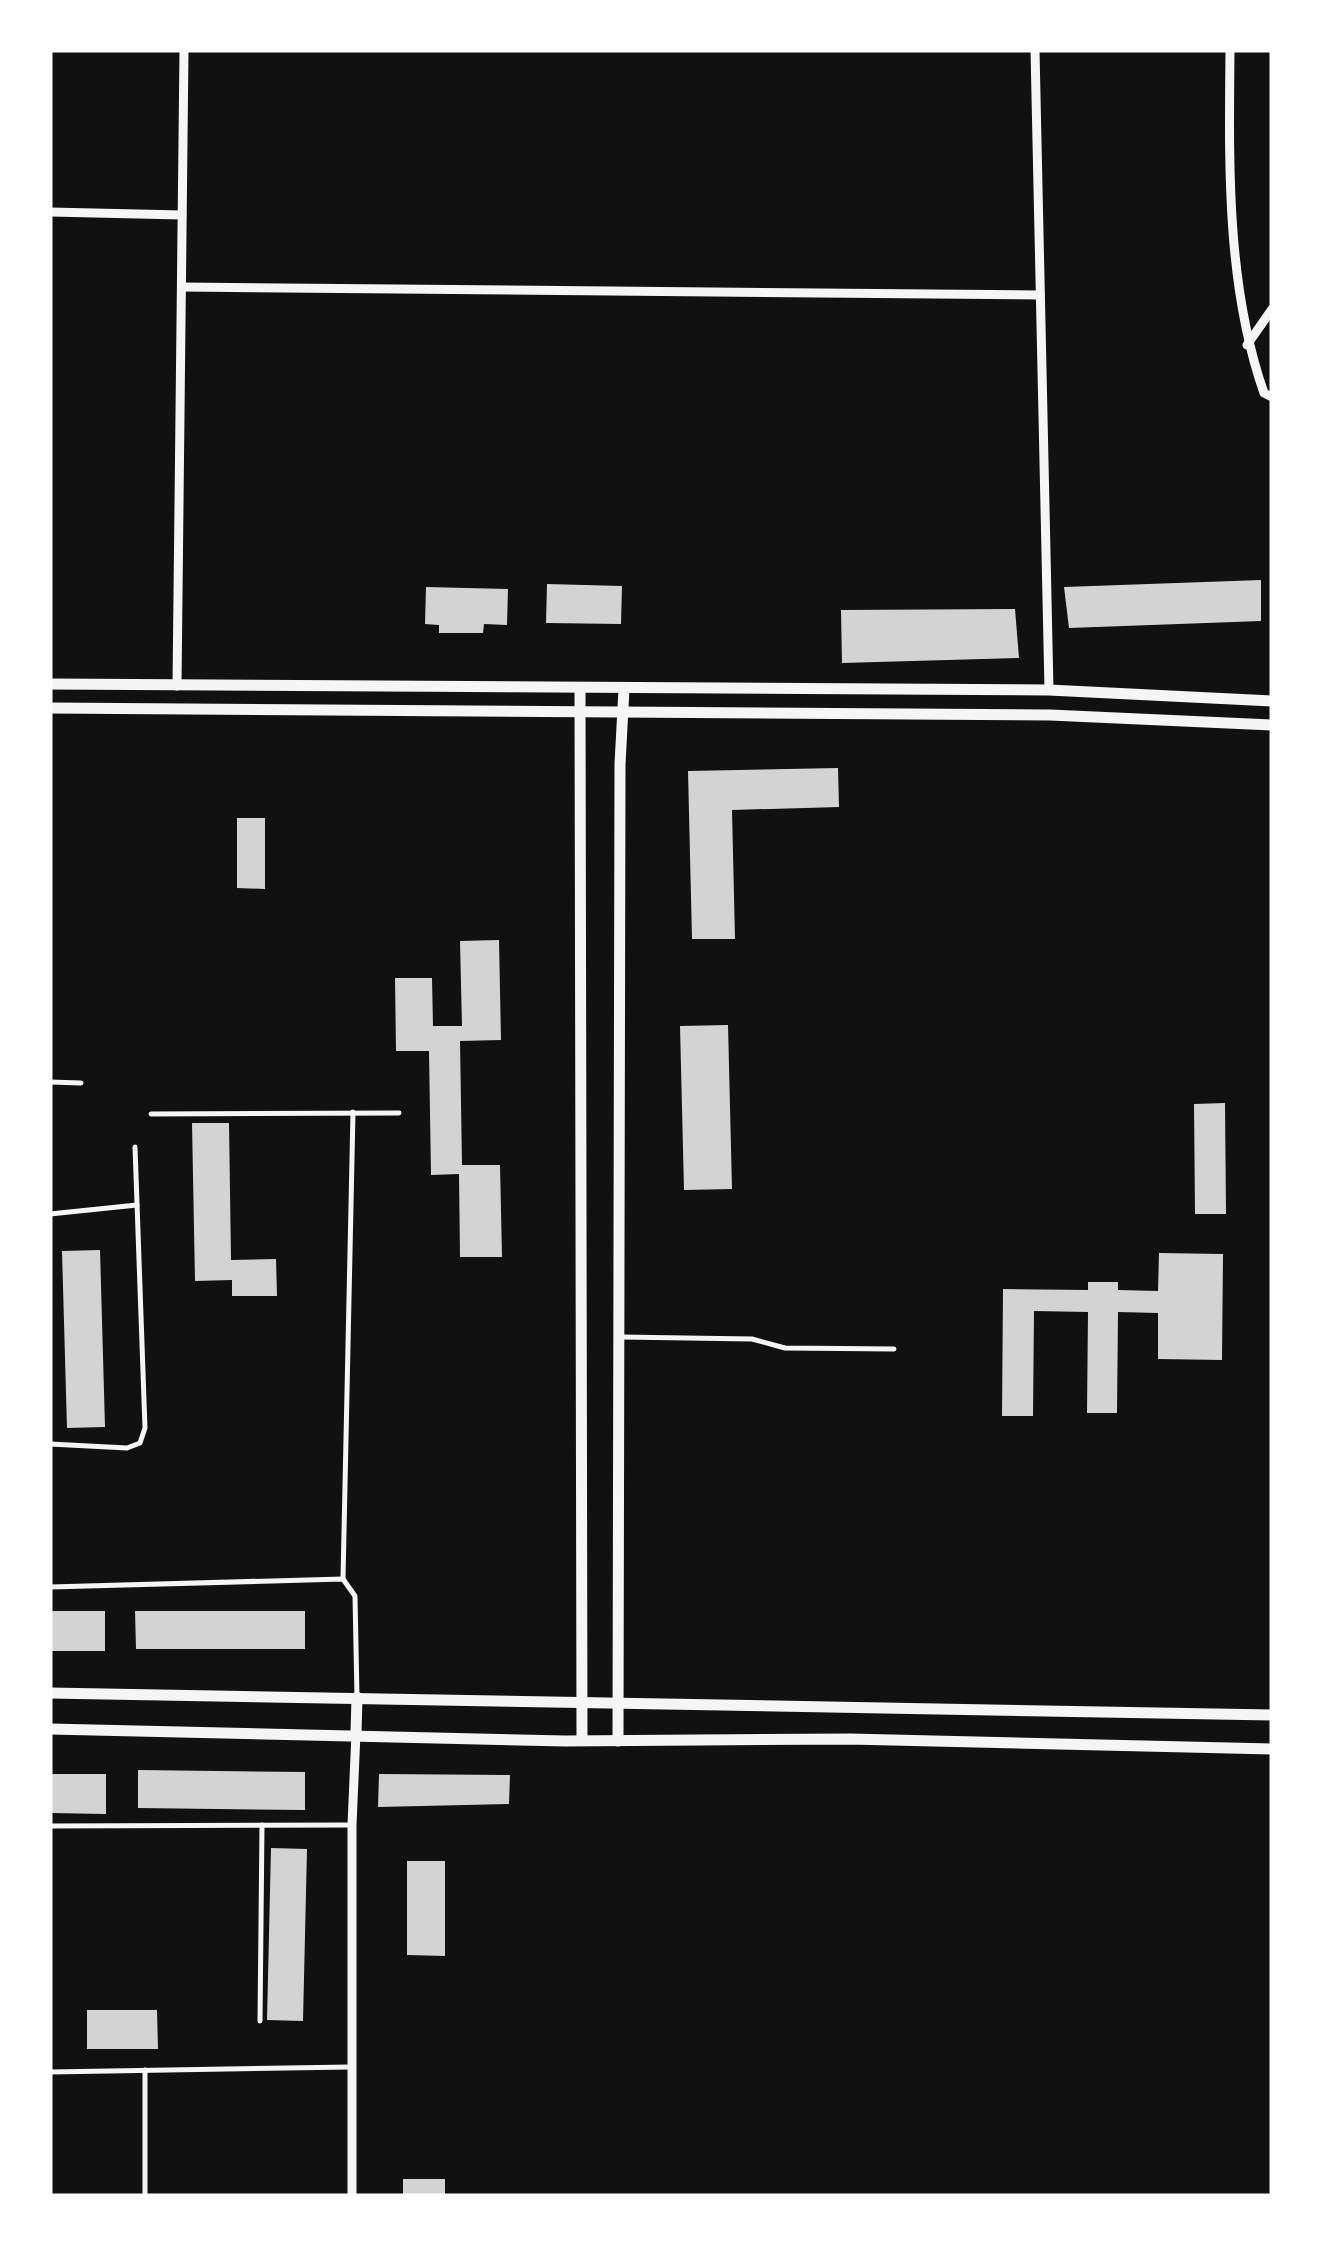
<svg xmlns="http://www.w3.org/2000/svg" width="1322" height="2246" viewBox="0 0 1322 2246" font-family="Georgia,serif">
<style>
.building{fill:#d3d3d3}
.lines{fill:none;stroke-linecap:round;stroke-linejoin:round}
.service{stroke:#f5f5f5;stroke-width:5}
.minor{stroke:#f5f5f5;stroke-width:9}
.tertiary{stroke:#f5f5f5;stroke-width:11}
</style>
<rect width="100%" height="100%" fill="#111"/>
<g class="building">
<polygon points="1261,580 1261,621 1069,628 1064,587"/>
<polygon points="547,584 622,586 621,624 546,623"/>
<polygon points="426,587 508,589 507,625 484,624 483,633 439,633 439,625 425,624"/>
<polygon points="1015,609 1019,658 842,663 841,610"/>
<polygon points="838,768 839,807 732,810 735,939 692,939 688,771"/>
<polygon points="237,818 265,818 265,889 237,888"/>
<polygon points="499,940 501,1040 460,1041 462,1165 500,1165 502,1257 460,1257 459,1174 431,1175 429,1051 396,1051 395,978 432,978 433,1026 462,1026 460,941"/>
<polygon points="728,1025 732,1189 684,1190 680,1026"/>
<polygon points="1225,1103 1226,1214 1195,1214 1194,1104"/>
<polygon points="192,1123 229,1123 231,1260 276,1259 277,1296 232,1296 232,1280 195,1281"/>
<polygon points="100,1250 105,1427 67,1428 62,1251"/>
<polygon points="1159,1253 1223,1254 1222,1360 1158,1359 1158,1313 1118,1312 1117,1413 1087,1413 1088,1312 1034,1311 1033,1416 1002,1416 1003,1289 1088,1290 1088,1282 1118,1282 1118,1290 1158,1291"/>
<rect x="50" y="1611" width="55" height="40"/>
<polygon points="135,1611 305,1611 305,1649 136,1649"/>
<polygon points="138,1770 305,1772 305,1810 138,1808"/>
<polygon points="50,1774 106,1774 106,1814 50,1813"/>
<polygon points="379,1774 510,1775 509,1804 378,1807"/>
<polygon points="271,1848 307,1849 303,2021 267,2020"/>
<polygon points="407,1861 445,1861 445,1956 407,1955"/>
<polygon points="87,2010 157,2010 158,2049 87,2049"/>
<rect x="403" y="2179" width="42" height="17"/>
</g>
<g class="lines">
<g class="service">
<polyline points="50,1082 81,1083"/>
<polyline points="151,1114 399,1113"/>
<polyline points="50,1214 137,1205"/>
<polyline points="621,1337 752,1339 785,1348 894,1349"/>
<polyline points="50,1444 127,1448 140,1443 145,1428 135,1147"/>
<polyline points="343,1579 353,1112"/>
<polyline points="50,1587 343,1579 355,1596 357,1697"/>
<polyline points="50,1826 352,1825"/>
<polyline points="260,2021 262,1825"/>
<polyline points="50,2072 350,2067"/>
<polyline points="145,2196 145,2070"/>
</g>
<g class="minor">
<polyline points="1035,50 1049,690"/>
<path d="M1230,50C1229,163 1226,285 1264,393L1272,397"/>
<polyline points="50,212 182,215"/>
<polyline points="182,287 1040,295"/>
<polyline points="1247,345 1272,309"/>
<polyline points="177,686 184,50"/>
<polyline points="352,2196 352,1825 356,1733"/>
</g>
<g class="tertiary">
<polyline points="50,684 1049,690 1272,701"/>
<polyline points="580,688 582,1740"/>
<polyline points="50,708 1050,715 1272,725"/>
<polyline points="50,1693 1272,1715"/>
<polyline points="50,1729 565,1741 850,1739 1272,1749"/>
<polyline points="356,1733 357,1697"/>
<polyline points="618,1741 620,764 624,689"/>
</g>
</g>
<rect width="1322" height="2246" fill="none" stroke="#ffffff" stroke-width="105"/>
</svg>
